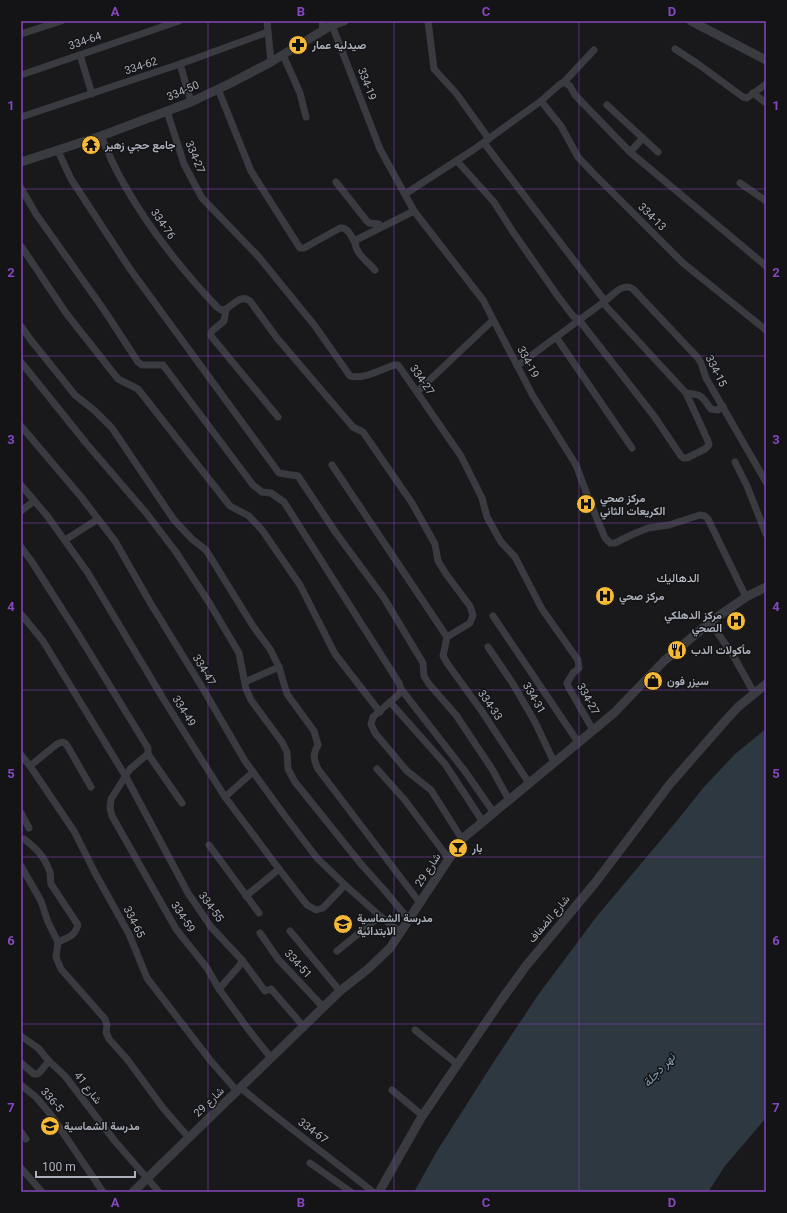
<svg xmlns="http://www.w3.org/2000/svg" width="787" height="1213" viewBox="0 0 787 1213" font-family="Roboto,Vazirmatn,sans-serif">
<style>
.water{fill:#2e3840}
.lines{fill:none;stroke-linecap:round;stroke-linejoin:round}
.minor{stroke:#3a3b40;stroke-width:7}
.tertiary{stroke:#3a3b40;stroke-width:9}
.grid{fill:none;stroke:#8546be;stroke-width:1;stroke-opacity:0.55}
.labels{text-anchor:middle;dominant-baseline:central;stroke-width:3;stroke-linejoin:round;paint-order:stroke}
.street-label{font-size:11px;fill:#abb0bb;stroke:#141416}
.poi-label{font-size:11px;font-weight:bold;fill:#abb0bb;stroke:#141416;text-anchor:start}
.neighbourhood-label{font-size:12px;fill:#cccfd7;stroke:#141416}
.water-label{font-size:12px;font-style:italic;fill:#829db6;stroke:#141416}
.neatline{fill:none;stroke:#8546be;stroke-width:1.5}
.grid-label{font-size:13px;text-anchor:middle;font-weight:bold;fill:#8546be}
</style>
<rect width="100%" height="100%" fill="#19191b"/>
<polygon class="water" points="766,729 766,1118 725,1166 708,1192 414,1192 437,1151 493,1063 538,995 597,916 676,822 703,788 720,770 735,754"/>
<g class="lines">
<g class="minor">
<polyline points="267,21 271,62"/>
<polyline points="322,21 323,30"/>
<polyline points="428,21 434,69 456,93 489,139"/>
<polyline points="332,25 380,149 414,211 483,300 533,396 576,465 588,497 605,538 610,543 615,543 631,535 648,528 669,525 700,515 705,516 708,519 746,597"/>
<polyline points="21,34 61,21"/>
<polyline points="675,49 698,64 743,97 747,98 766,84"/>
<polyline points="80,55 92,94"/>
<polyline points="283,55 300,93 306,117"/>
<polyline points="180,64 191,102"/>
<polyline points="21,75 179,21"/>
<polyline points="564,82 594,50"/>
<path d="M218,89L251,171L300,248H304L340,228C348,227 351,236 355,243"/>
<polyline points="753,93 766,103"/>
<polyline points="541,101 561,126 578,157 593,173 683,263 766,330"/>
<polyline points="607,105 658,152"/>
<path d="M167,111L184,164L202,198L258,256L315,326L350,376C362,380 383,369 394,365H398L403,372L461,456L482,498L487,517L501,542L515,557L542,609L578,660L579,668L573,673L567,683L569,688L593,730"/>
<polyline points="21,117 180,64 268,32"/>
<path d="M101,136C107,150 113,164 120,177C146,225 180,268 217,307L221,310L226,309"/>
<polyline points="484,143 605,301"/>
<polyline points="58,151 71,179 130,269 279,473 298,476 336,533 384,598 423,663 424,676 429,684 456,715 492,769 509,800"/>
<polyline points="630,152 643,138"/>
<polyline points="457,161 494,202 513,232 557,295 573,316 579,320 654,416 681,456 684,458 687,458 705,449 709,445 708,441 686,393 603,303"/>
<polyline points="336,182 366,220 369,223 379,224 381,227"/>
<polyline points="740,183 766,201"/>
<polyline points="21,188 36,214 104,310 138,362 142,365 163,365 253,485 262,492 271,493 284,502 399,683 401,689 399,694 373,717 371,724 375,733 407,771 431,790 462,839"/>
<polyline points="405,194 473,150 541,101 559,85 564,82 570,86 575,95 630,152 766,266"/>
<polyline points="21,246 66,313 118,379 138,389 230,506 249,516 262,530 300,585 335,654 380,712"/>
<path d="M375,270C368,262 352,251 356,240L414,211"/>
<path d="M21,326L30,339L75,395L95,411L112,428L174,520L192,539L206,550L253,626L270,649L279,667L287,694L314,731L318,745C313,754 313,759 318,769L420,903"/>
<polyline points="556,337 632,448"/>
<polyline points="21,362 86,443 147,514 176,552 210,604 239,653 246,689 251,700 282,742 287,752 288,769 295,782 361,864 386,892 409,920"/>
<path d="M517,366L605,301C613,295 623,282 633,289L698,358L701,363L706,378L766,482"/>
<polyline points="417,392 493,320"/>
<path d="M686,393C704,395 701,396 711,409L718,410L723,406"/>
<path d="M278,417L211,336V333L212,331L224,321L226,309C234,304 241,294 250,301L277,338L353,427L363,432L412,503L435,544L438,561L446,574L470,606L473,615L470,623L447,637"/>
<polyline points="21,426 82,498 115,541 151,604 202,687 245,761 285,816 317,858 345,885 380,916"/>
<polyline points="735,462 747,486 766,534"/>
<polyline points="332,465 447,637"/>
<polyline points="21,485 48,517 88,573 164,700 225,797 279,869 307,905 316,910 323,908 345,885"/>
<polyline points="21,511 34,501"/>
<polyline points="65,540 98,519"/>
<polyline points="21,547 32,562 78,634 148,748 148,754 130,769 111,799 110,808 112,816 176,929 207,968 219,989 248,1029 271,1058"/>
<polyline points="21,614 43,641 126,777 188,893 211,927 242,960 265,991 271,989 304,1027"/>
<polyline points="493,616 578,742"/>
<polyline points="710,622 733,655 754,693"/>
<polyline points="447,637 443,656 447,663 481,710 529,783"/>
<polyline points="488,647 513,684 535,722 554,762"/>
<polyline points="245,682 279,667"/>
<polyline points="401,689 467,774 494,813"/>
<polyline points="390,702 445,764 483,822"/>
<polyline points="148,754 182,803"/>
<polyline points="21,755 30,766 74,831 95,873 129,934 147,978 210,1060 237,1091"/>
<polyline points="30,766 57,744 62,742 65,743 68,747 91,787"/>
<polyline points="377,769 404,799 449,859"/>
<polyline points="225,797 253,772"/>
<polyline points="21,813 29,828"/>
<path d="M24,839C37,849 44,856 50,872C51,875 50,880 51,884L78,925C74,937 69,937 58,942"/>
<polyline points="209,845 259,913"/>
<polyline points="21,866 41,901 48,922 58,942 56,957 61,969 105,1019 107,1025 106,1032 109,1039 127,1059 163,1108 189,1138"/>
<polyline points="246,896 279,869"/>
<polyline points="290,931 340,991"/>
<polyline points="260,933 278,959 323,1007"/>
<polyline points="337,951 380,916 401,933"/>
<polyline points="219,989 240,965 242,960"/>
<polyline points="415,1030 457,1064"/>
<polyline points="21,1036 38,1048 49,1061 65,1076 114,1140 159,1192"/>
<polyline points="21,1063 34,1074 37,1074 40,1072 49,1061"/>
<polyline points="21,1085 36,1097 51,1115 103,1192"/>
<path d="M241,1088C284,1124 329,1157 373,1192"/>
<polyline points="392,1090 423,1116"/>
<polyline points="21,1132 26,1139"/>
<polyline points="310,1163 351,1192"/>
<polyline points="21,1168 42,1192"/>
</g>
<g class="tertiary">
<polyline points="691,21 766,60"/>
<polyline points="21,162 101,136 191,102 231,83 271,62 332,25 344,21"/>
<polyline points="133,1192 340,991 368,969 390,948 462,839 614,713 664,661 710,622 746,597 766,587"/>
<polyline points="379,1192 421,1118 502,999 526,966 595,883 670,784 726,720 738,707 766,684"/>
</g>
</g>
<path class="grid" d="M208,21V1192M394,21V1192M579,21V1192M21,189H766M21,356H766M21,523H766M21,690H766M21,857H766M21,1024H766"/>
<defs>
<g id="pharmacy-disc" transform="scale(1)"><circle r="9.5" fill="#f6b937" stroke="#141416"/><path d="M-2-6h4v4h4v4h-4v4h-4v-4h-4v-4h4Z" fill="#111"/></g>
<g id="temple-disc" transform="scale(1)"><circle r="9.5" fill="#f6b937" stroke="#141416"/><path d="M0-6L5-2H3V0L6.5 2.5H4V6H1.5V3h-3V6H-4V2.5H-6.5L-3 0V-2H-5Z" fill="#111"/></g>
<g id="hospital-disc" transform="scale(1)"><circle r="9.5" fill="#f6b937" stroke="#141416"/><path d="M-5-5h3v3.5h4V-5h3V5h-3V1.5h-4V5h-3Z" fill="#111"/></g>
<g id="restaurant-disc" transform="scale(1)"><circle r="9.5" fill="#f6b937" stroke="#141416"/><path d="M-5-6h1v4h1v-4h1v4h1v-4h1v5L-1.5 .5V6h-2V.5L-5-1ZM5-6V6H3V1.5H1.5Q1.5-4 5-6Z" fill="#111"/></g>
<g id="shop-disc" transform="scale(1)"><circle r="9.5" fill="#f6b937" stroke="#141416"/><path d="M-5-2.5h2.3a2.7 3.5 0 0 1 5.4 0H5L5.5 6h-11ZM-1.5-2.5h3a1.5 2.3 0 0 0-3 0Z" fill="#111"/></g>
<g id="bar-disc" transform="scale(1)"><circle r="9.5" fill="#f6b937" stroke="#141416"/><path d="M-6-5H6L.8 .8V4.5H3.5V6h-7V4.5H-.8V.8Z" fill="#111"/></g>
<g id="school-disc" transform="scale(1)"><circle r="9.5" fill="#f6b937" stroke="#141416"/><path d="M0-5L7-2L0 1L-7-2ZM-4 1L0 2.5L4 1V4Q0 6-4 4Z" fill="#111"/></g>
</defs>
<g fill-rule="evenodd">
<use href="#pharmacy-disc" x="298" y="45"/>
<use href="#temple-disc" x="91" y="145"/>
<use href="#hospital-disc" x="586" y="504"/>
<use href="#hospital-disc" x="605" y="596"/>
<use href="#hospital-disc" x="736" y="621"/>
<use href="#restaurant-disc" x="677" y="650"/>
<use href="#shop-disc" x="653" y="681"/>
<use href="#bar-disc" x="458" y="848"/>
<use href="#school-disc" x="343" y="924"/>
<use href="#school-disc" x="50" y="1126"/>
</g>
<g class="labels">
<g class="street-label">
<text transform="translate(85 41) rotate(-19)">334-64</text>
<text transform="translate(141 66) rotate(-18)">334-62</text>
<text transform="translate(367 84) rotate(69)">334-19</text>
<text transform="translate(183 91) rotate(-23)">334-50</text>
<text transform="translate(195 157) rotate(67)">334-27</text>
<text transform="translate(652 217) rotate(45)">334-13</text>
<text transform="translate(163 224) rotate(56)">334-76</text>
<text transform="translate(528 362) rotate(62)">334-19</text>
<text transform="translate(716 371) rotate(63)">334-15</text>
<text transform="translate(422 380) rotate(55)">334-27</text>
<text transform="translate(204 670) rotate(59)">334-47</text>
<text transform="translate(534 698) rotate(60)">334-31</text>
<text transform="translate(588 699) rotate(61)">334-27</text>
<text transform="translate(490 705) rotate(56)">334-33</text>
<text transform="translate(184 711) rotate(58)">334-49</text>
<text transform="translate(428 870) rotate(-57)">شارع 29</text>
<text transform="translate(211 907) rotate(54)">334-55</text>
<text transform="translate(183 917) rotate(57)">334-59</text>
<text transform="translate(549 919) rotate(-50)">شارع الضفاف</text>
<text transform="translate(134 922) rotate(63)">334-65</text>
<text transform="translate(298 964) rotate(48)">334-51</text>
<text transform="translate(88 1088) rotate(52)">شارع 41</text>
<text transform="translate(52 1100) rotate(49)">336-5</text>
<text transform="translate(209 1102) rotate(-44)">شارع 29</text>
<text transform="translate(313 1131) rotate(37)">334-67</text>
</g>
<g class="poi-label">
<text x="312" y="45">صيدليه عمار</text>
<text x="105" y="145">جامع حجي زهير</text>
<text x="600" y="498">مركز صحي<tspan x="600" dy="13">الكريعات الثاني</tspan></text>
<text x="619" y="596">مركز صحي</text>
<text x="722" y="615" text-anchor="end">مركز الدهلكي<tspan x="722" dy="13">الصحي</tspan></text>
<text x="691" y="650">مأكولات الدب</text>
<text x="667" y="681">سيزر فون</text>
<text x="472" y="848">بار</text>
<text x="357" y="918">مدرسة الشماسية<tspan x="357" dy="13">الابتدائية</tspan></text>
<text x="64" y="1126">مدرسة الشماسية</text>
</g>
<g class="neighbourhood-label">
<text x="678" y="578">الدهاليك</text>
</g>
<g class="water-label">
<text transform="translate(659 1070) rotate(-47)">نهر دجلة</text>
</g>
</g>
<rect width="787" height="1213" fill="none" stroke="#141416" stroke-width="44"/>
<path d="M36 1171v6h99v-6" fill="none" stroke="#abb0bb" stroke-width="2"/>
<text x="42" y="1171" font-size="12" fill="#abb0bb" stroke="#141416" stroke-width="3" paint-order="stroke">100 m</text>
<rect x="22" y="22" width="743" height="1169" class="neatline"/>
<g class="grid-label">
<text x="115" y="16">A</text>
<text x="301" y="16">B</text>
<text x="486" y="16">C</text>
<text x="672" y="16">D</text>
<text x="11" y="110">1</text>
<text x="776" y="110">1</text>
<text x="11" y="277">2</text>
<text x="776" y="277">2</text>
<text x="11" y="444">3</text>
<text x="776" y="444">3</text>
<text x="11" y="611">4</text>
<text x="776" y="611">4</text>
<text x="11" y="778">5</text>
<text x="776" y="778">5</text>
<text x="11" y="945">6</text>
<text x="776" y="945">6</text>
<text x="11" y="1112">7</text>
<text x="776" y="1112">7</text>
<text x="115" y="1207">A</text>
<text x="301" y="1207">B</text>
<text x="486" y="1207">C</text>
<text x="672" y="1207">D</text>
</g>
</svg>
